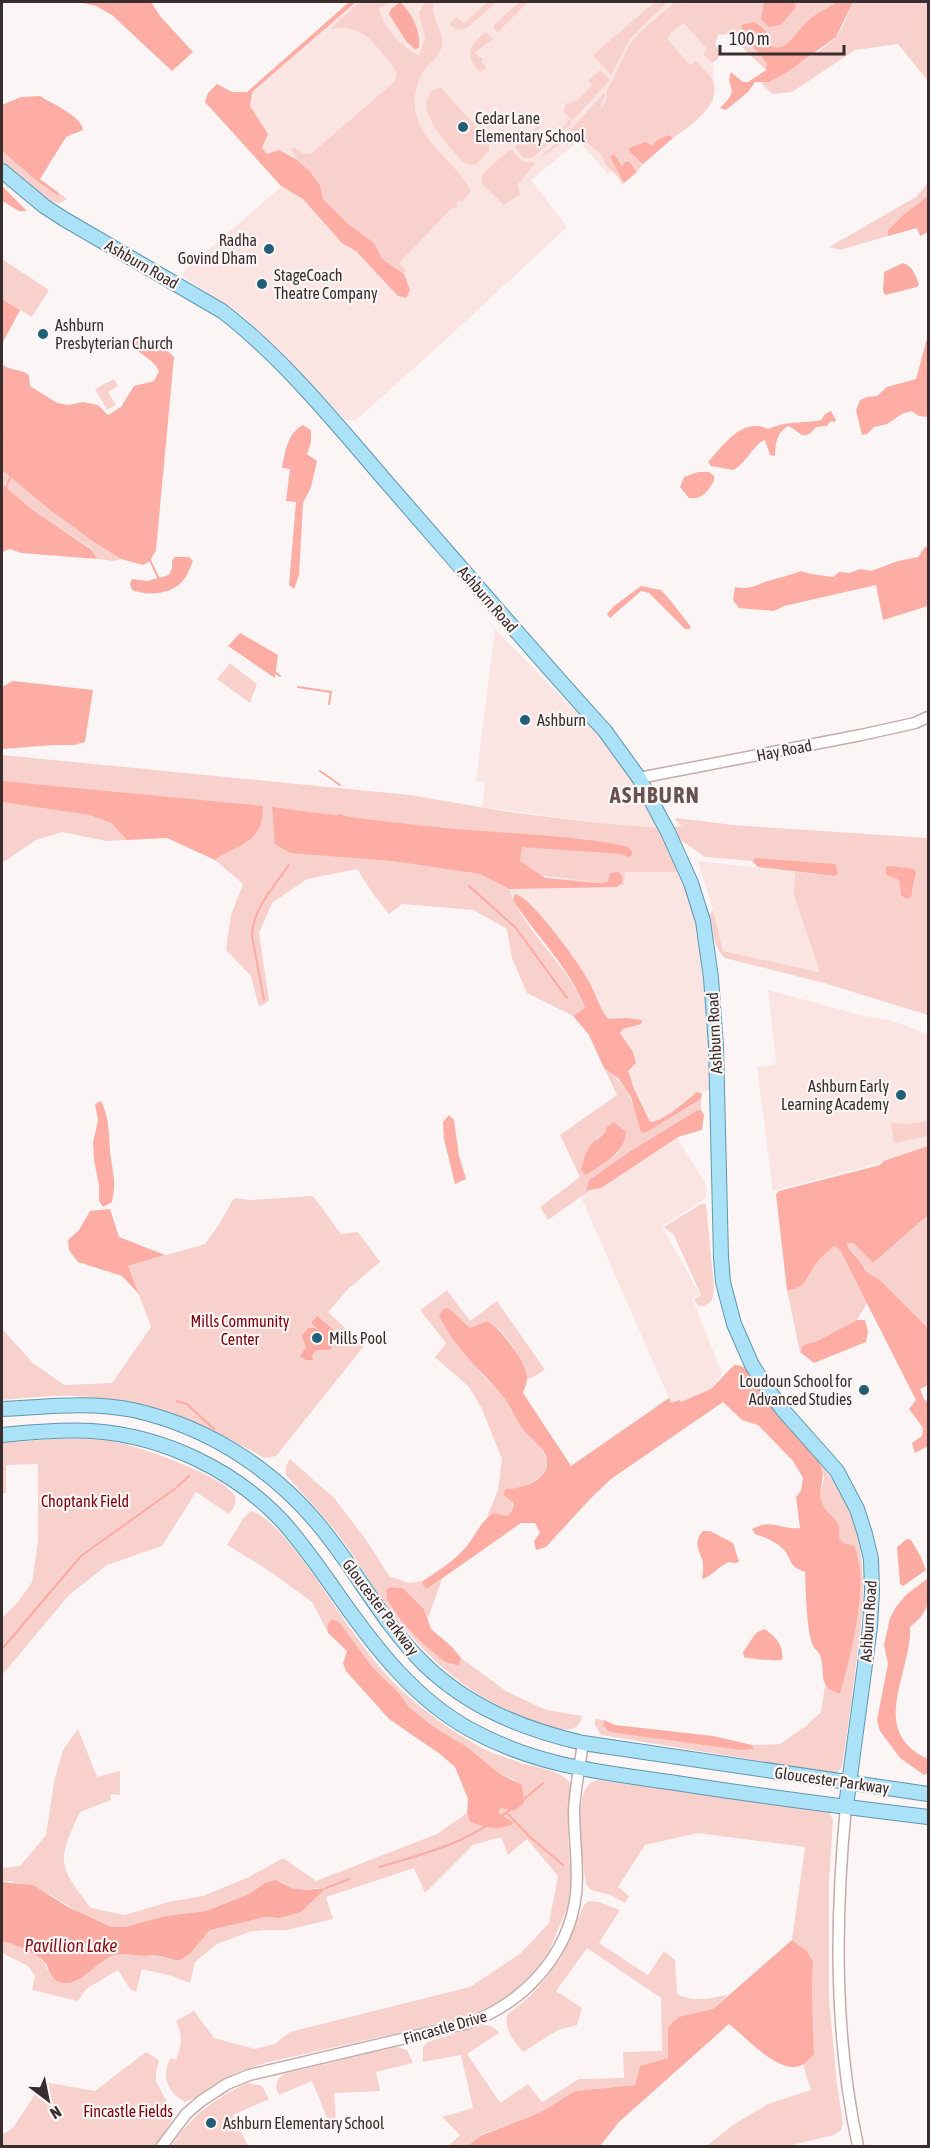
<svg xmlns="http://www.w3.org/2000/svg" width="930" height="2148" viewBox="0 0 930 2148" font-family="'Asap Condensed',sans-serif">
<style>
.built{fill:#fae5e2}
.green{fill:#f8d1cd;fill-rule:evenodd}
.forest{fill:#feada5}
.water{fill:#fbaba2}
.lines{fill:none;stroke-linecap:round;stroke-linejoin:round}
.stream{stroke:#fbaba2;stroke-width:2}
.minor-casing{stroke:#c6aca9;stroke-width:13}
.major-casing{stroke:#6096ae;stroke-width:16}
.minor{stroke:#fff;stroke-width:10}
.major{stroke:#ace2f8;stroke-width:14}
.poi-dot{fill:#235e76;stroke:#fbf6f5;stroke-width:2}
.labels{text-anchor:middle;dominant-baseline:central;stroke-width:4.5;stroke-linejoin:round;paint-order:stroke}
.poi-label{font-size:16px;fill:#382e2d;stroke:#fbf6f5;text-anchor:start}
.street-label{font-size:16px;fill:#382e2d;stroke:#fbf6f5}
.park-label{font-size:16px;fill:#7c000b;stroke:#fbf6f5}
.water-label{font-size:18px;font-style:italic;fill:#860f15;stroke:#fbf6f5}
.district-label{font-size:22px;font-weight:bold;letter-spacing:1.5px;fill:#68524f;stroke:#fbf6f5}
</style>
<rect width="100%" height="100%" fill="#fbf6f5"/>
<g class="built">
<polygon points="355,2 711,2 714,35 713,102 631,172 607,173 579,141 531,180 567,227 441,344 356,420 345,420 282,353 242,315 182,276 186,269 290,179 229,112"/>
<polygon points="495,629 620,757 662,828 598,823 482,807 485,782 476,781"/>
<polygon points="698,861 795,872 794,896 821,972 723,951 713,910"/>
<polygon points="496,872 624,884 625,872 685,872 701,954 712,1087 650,1130 603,1022"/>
<polygon points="768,990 860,1015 889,1020 928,1034 928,1150 773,1191 757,1067 776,1064"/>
<polygon points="675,1135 706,1184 706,1198 662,1226 700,1295 692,1298 722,1373 711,1389 681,1402 671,1403 581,1197"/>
</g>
<g class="green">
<path d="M360,2H391L379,9C384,29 402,47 419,56L425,38L419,12L425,2H433C431,20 445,33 442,45C440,58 425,65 420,77C398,132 449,151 471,191L462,202L460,200L456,204L458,207L451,209L399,263L406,271L403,273L381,259L374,243L347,223L323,199L320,185L297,160L292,150L294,147L304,154H311L395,81L397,74L394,68C376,46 363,22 330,29Z"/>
<polygon points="488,2 497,2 467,28 459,30 451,26 450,23 457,17 464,23"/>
<polygon points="519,2 528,2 497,33 493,26"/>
<polygon points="655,2 668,2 630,39 611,75 593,55"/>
<path d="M675,2H681L679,5L683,2H843L766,70L728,34L718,35L715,44L721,54L716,61L711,62L703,54L707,49L684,23L670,33L667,39L690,65L696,61C701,67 708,73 712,79C724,104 690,126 673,138L670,135L653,147L645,142L629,148L643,164L637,172L633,165L622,166L610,157L624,183L623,185L618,177L606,165L601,154L579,136H572L536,161L576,124L604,93L605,96L600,107L602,108L607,97L606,91C615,79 619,66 625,53C636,32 658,17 675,2Z"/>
<path d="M853,2H928V81L898,44L855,50L792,92L772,94L761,83C774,81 829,47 837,36C844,26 848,12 853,2Z"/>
<path d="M486,32L493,39L474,53L483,59L481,62L487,68L480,72C464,54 469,46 486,32Z"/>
<polygon points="600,70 610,80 572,121 564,112 566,102 569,105 574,100 576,102 592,85 588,81"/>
<path d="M441,88L489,141V151L475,165L464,163C451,149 410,107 434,89Z"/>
<polygon points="568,119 572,123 532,158 524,158 515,147 520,141 525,145 532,139 529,135 538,126 540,127 534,133 544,144 567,123"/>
<polygon points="509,150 512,150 522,161 535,163 518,184 520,194 504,205 483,185 481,178 485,172"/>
<polygon points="2,151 37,181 58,196 59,193 67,199 59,203 47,200 2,165"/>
<polygon points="928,183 928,196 904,214 888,230 888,236 840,250 829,247 916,197"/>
<polygon points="2,259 49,290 32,317 2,299"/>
<polygon points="114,379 118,386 108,392 116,405 107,410 95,389"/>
<path d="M2,470C40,501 78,532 121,559L114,561L97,559L92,549L34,511L2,484Z"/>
<polygon points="230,663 257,684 250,703 217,679"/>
<path d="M2,755L410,795L509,812L598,823L662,828L685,872H625L624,885L510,872L272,813L273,821L327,855L391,861L480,874L509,889C525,934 568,964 585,1008L573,1016L527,993L512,958L507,929L473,910L402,904L389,914L373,894L357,869L307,879L272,903L259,933L269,1001L259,1007L251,976L226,950L231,915L243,884L215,860L233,848L250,841L2,786Z"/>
<polygon points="2,802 89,815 111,823 127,840 106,841 62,832 36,840 2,863"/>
<path d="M677,818L733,825L928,838V1015L824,983L725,958C713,947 713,929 710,914L713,910L723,951L820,972L794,896L795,872L835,876L828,867L705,857L679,839L673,827L682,826L675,820ZM886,875H915L913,891L901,895L899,880Z"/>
<path d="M604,1068C631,1088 633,1102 641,1133L647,1132L701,1099V1110L696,1111L632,1150L589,1180L586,1191H589L548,1220L540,1207L580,1177L560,1135L617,1095ZM614,1123L626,1132L618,1153L586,1174L597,1138L605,1133Z"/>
<polygon points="927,1121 928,1136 894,1143 891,1123 910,1124"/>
<path d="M313,1196L341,1234L358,1232L380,1262L349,1288L328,1312L364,1346L276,1456L264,1458C203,1422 146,1400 75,1396C51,1395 26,1398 2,1400V1329L33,1363L64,1385L112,1383L151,1327L128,1266L205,1244L218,1226L234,1198L251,1200Z"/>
<polygon points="701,1204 706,1204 714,1288 712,1300 705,1306 698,1306 694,1299 701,1295 674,1235 664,1227"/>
<path d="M928,1215V1328L880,1280L865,1271C863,1260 850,1254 847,1242L853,1243L873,1263Z"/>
<path d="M835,1246L840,1250L867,1303L857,1320L817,1341L803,1345L800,1352L787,1290C805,1287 805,1280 814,1266C818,1258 828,1251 835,1246Z"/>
<path d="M447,1290L470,1321L497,1301L545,1370L527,1380C524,1360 506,1330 487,1321L470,1328L449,1308L444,1325L486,1379L501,1393L520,1425L539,1444L547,1460L545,1470L540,1477L522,1488L506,1489C511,1500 517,1505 508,1516L493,1513L487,1517L498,1490L502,1459L482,1409L469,1387L435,1357L446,1343L420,1310Z"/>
<path d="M56,1439C77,1439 99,1438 120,1443C140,1447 230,1478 235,1497C237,1504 233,1509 229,1514L196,1492L162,1546L107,1565L69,1595L2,1675V1618L18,1602L32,1582L38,1541V1464L6,1465V1493H2V1443Z"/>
<path d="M290,1459L334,1498L367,1541L389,1576L409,1583L423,1581L422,1584L427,1589L442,1579L428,1618L424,1609L403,1588L391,1587L386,1590L388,1601L402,1622L445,1662L458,1666L461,1658L506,1691L546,1710L582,1716C579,1732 566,1731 553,1727C477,1705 427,1662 381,1598C369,1581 358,1562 346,1545C328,1519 306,1498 286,1475V1466Z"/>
<path d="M819,1462C872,1526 867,1587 856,1664C852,1696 848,1728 843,1760L842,1767L835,1774L774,1766L767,1762L601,1735L595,1725V1719L604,1720L603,1725L608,1731L751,1750L754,1748L752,1745L780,1744L806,1726L821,1712L825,1685L834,1692L840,1694L859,1609V1556L839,1538C843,1516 827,1518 821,1500C819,1491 824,1484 824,1476C824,1472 821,1466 819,1462Z"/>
<path d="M251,1511C280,1518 331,1602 350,1628C365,1649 381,1670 399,1688C424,1711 451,1731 480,1747C492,1754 506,1757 518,1762C534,1768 563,1769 571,1785L568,1835L571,1881L568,1906L549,1951L535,1971L516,1989L498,2003L462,2018L265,2063L240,2071L223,2079L194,2098L185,2102C168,2093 160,2075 171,2058L176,2060C182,2045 183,2036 176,2021L194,2011L214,2038L255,2049L275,2044L290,2032L470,1987L521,1953L549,1923L558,1876L527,1839L508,1855L501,1837L473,1845L425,1893L414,1868L326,1897L333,1919L287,1930H264L249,1932L217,1944L195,1962L190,1983L172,1976L142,1969L136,1992L130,1989L118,1970L86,1989L78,2001L32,1990L35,1976L28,1966L2,1953V1941C17,1945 43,1953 47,1969L77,1980C92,1968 109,1952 130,1953C135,1953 139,1956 144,1956C156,1956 165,1957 176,1961L190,1954L210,1930L265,1917L280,1918L301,1912L325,1888H317L304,1890L291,1888L281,1882L265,1883L249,1894L206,1911L165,1916L125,1927H111L90,1919L49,1894L11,1881L2,1882V1868L20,1866L46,1835L54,1782L63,1750L78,1729L97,1777L120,1771V1795L111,1794V1800L80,1812C57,1861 57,1865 91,1908L125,1915L168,1902L203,1896L249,1877L283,1858L316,1881L437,1834L467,1813L470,1822L513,1823L499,1813L500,1808L514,1811L515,1780L500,1774L467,1747L431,1725L409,1707L398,1692L373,1668L340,1623L327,1626L328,1633L312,1602L265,1568L227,1545L243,1519Z"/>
<path d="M597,1780L828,1810L833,1820L829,1881V1999L837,2085L843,2123L841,2130L834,2135L788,2146H707L733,2125L768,2104L811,2090L803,2065L814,2053L812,1989L813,1962L807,1951L792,1940L805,1847L698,1833L645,1845L618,1887L629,1896L625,1903L610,1895L591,1890L586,1884C583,1864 575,1805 586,1788C589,1783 592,1782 597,1780Z"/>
<path d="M589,1901L599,1902L620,1910L599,1943L648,1975L664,1951L675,1960L677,1994C693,2003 711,1998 727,1995L713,2009L678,2017L668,2027V2058L640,2066L635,2085L575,2091L541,2112L480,2135L467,2146H448L460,2135L442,2117L473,2108L461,2055L423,2062V2047L428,2042L483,2025C490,2025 494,2027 499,2033L467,2054L500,2103L528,2084L542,2102L579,2079L624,2078L623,2052L662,2051L661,1998L587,1948L556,1991L582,2008L577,2025L558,2030L523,2052C514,2042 504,2029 507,2015L529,1997L547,1977L561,1958L584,1905Z"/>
<path d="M397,2047L407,2050L413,2063L376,2072L380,2091L334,2093L336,2122L329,2123L312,2081L279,2095C275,2086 275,2082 283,2074Z"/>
<polygon points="146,2052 159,2060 156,2073 156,2081 173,2114 171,2122 155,2146 2,2146 2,2135 13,2128 43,2082 95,2091"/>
<path d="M248,2083L262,2086L269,2099L233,2115L248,2146H171C191,2117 215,2097 248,2083Z"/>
</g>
<g class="forest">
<polygon points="78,2 151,2 160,16 193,52 172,71 112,15 96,6"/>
<polygon points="349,2 356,2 252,92 250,106 268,134 262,148 267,154 279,150 297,160 311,173 320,185 323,199 347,223 374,243 382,259 404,274 410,290 406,298 398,296 356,251 342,243 303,199 281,186 205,102 208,93 217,84 232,92 247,92"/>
<polygon points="764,2 794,2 796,7 781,25 769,27 761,19"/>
<path d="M837,2H853L836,37L789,71L769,82H755L748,92L726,110L720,108C743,86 724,90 731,72L743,82H748L766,70L767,63L744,36L741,25L755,22L766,31L768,44C772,47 776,49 781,47C793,42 799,28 809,20C817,13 828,8 837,2Z"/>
<path d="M40,96C52,104 82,116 83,130L66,137L40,179L59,193L58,196L37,181L2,151V105L21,97Z"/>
<polygon points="669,135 673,138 643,164 630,152 629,148 645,142 653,146 657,140"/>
<polygon points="614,154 622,166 625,162 630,162 637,172 624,183 610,157"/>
<polygon points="2,186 27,211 19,211 2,201"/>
<polygon points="928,196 928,232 920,236 917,228 888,236 888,230 904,214"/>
<polygon points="2,299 20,310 2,344"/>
<polygon points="928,335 928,417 919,416 911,411 902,414 887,424 874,427 867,434 862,435 856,410 860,400 867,397 877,396 887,387 916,379"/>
<path d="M135,339C152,341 162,345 174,357L156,550L150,561L143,565L121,559L94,542L49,509L2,470V365C10,370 20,369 29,375L30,386L57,403L69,405L83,402L98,405L108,415L121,407L134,386L154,381L159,371C154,360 140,354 132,346Z"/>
<path d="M831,411L836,420L835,422L831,421L827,426L816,427C802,444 801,431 788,426C776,434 776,442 775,456L770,455L765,440C755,443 747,462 734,470L711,466L708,462C725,444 742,417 768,429C790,420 799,424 821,420L825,414Z"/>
<path d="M303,425L311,430V442L307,454L317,461L311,487L303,503L299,575L294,589L289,585L296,502L286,501L290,469L282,468C285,453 287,433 303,425Z"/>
<path d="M698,472H709L714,476V481C708,491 702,500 689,498L680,487L684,477Z"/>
<polygon points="2,484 34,511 92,550 97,559 21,553 10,549 2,552"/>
<path d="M925,547H928V606L883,620L876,585L784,606L774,611L739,608L733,600L735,587C749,590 756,585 768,581C780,577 789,576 801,571L811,574L833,577L839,572L849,573L861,569L871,571L898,561L918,557Z"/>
<polygon points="641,586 661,590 670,600 691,627 689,629 685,629 649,593 641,591 610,618 607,614 614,606"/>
<polygon points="240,633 278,655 275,678 228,646"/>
<polygon points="13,681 93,690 85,742 74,745 53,745 2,749 2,687"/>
<path d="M2,781L263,806C263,844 241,842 215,860L167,838L127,840L111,823L89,815L2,802Z"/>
<path d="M272,807C333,815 394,823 455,829C513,834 572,835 629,847L633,854L629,857L621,854L522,847L520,861L545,878L598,883L608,882L610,873L619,872L622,876V883L617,887L509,889L480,874L391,861L290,853L275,844Z"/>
<polygon points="756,858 835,864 838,873 835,876 758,867 752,861"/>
<polygon points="890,866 914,869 916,872 911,897 906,899 901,895 899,880 886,875 886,867"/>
<path d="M515,894C531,896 577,961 587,978C595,991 598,1006 608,1019L627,1018L642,1020L641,1024L623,1029L620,1033L633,1052L636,1063L628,1071L634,1089L650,1122C662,1123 686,1101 697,1092L702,1094L701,1099L647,1132L641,1133L631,1097L619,1079L604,1068L589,1035L573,1016L585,1008C570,968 536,936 513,900Z"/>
<path d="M101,1101C109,1117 109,1133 110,1151C112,1171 117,1180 112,1202L103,1207L99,1201V1186L94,1160L93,1143L98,1120L95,1104Z"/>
<polygon points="701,1110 704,1115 702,1130 678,1137 601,1188 586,1191 589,1180 632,1150 696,1111"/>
<polygon points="449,1115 454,1120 459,1156 466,1179 455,1184 444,1139 443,1122"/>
<path d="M614,1122L626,1132C625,1153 602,1164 586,1175L581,1170L585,1155L591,1144L605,1133L607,1127Z"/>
<path d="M928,1146V1215L873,1263L853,1243H847C850,1255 863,1260 865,1271L880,1280L928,1328V1385L920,1389L924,1399L928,1403V1446L915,1453L912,1443L922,1436L923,1428L909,1409L916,1400L840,1250L835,1246L833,1247C827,1253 819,1258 815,1265C807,1276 805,1290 787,1290L776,1194L779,1191L880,1165L884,1161Z"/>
<polygon points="110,1209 119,1237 165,1255 128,1266 139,1294 122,1276 78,1262 69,1250 68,1240 79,1230 90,1211"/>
<path d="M449,1308L470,1328L487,1321C501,1328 528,1364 527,1379C527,1384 524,1389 523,1393L571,1466L669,1398L671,1403L680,1400L681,1402L711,1389L734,1365C737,1365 740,1365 743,1367C754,1374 764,1397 773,1408C786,1425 811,1444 820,1464C827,1478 818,1486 821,1499C826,1518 843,1516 839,1538L844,1543L854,1546C871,1581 850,1657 840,1694C816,1687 826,1671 820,1655C819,1652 816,1650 814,1648C806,1632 806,1591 805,1572C789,1566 793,1563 785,1551C779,1543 765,1537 755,1534L752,1529C772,1518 780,1530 800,1528L796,1497L801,1491L803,1478L793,1461L758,1425L742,1420L723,1402L611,1479L591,1498L546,1547L536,1550L534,1541L540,1533L535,1523H521L427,1589L422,1584L423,1581C438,1571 454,1561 466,1547C475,1536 481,1521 493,1513L508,1516L512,1510L514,1504L503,1494L506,1489C522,1489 548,1481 547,1461C546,1448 530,1438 523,1429C514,1418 510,1404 501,1394C480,1369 452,1345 439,1315L443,1309Z"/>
<polygon points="857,1320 865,1320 868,1331 866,1342 814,1363 800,1352 803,1345 817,1341"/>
<path d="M703,1531H710L733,1543L739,1562L734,1563L729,1562C718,1566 713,1576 702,1579C703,1572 704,1565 702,1559C698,1548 694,1541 703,1531Z"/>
<path d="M928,1578C929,1602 930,1611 910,1627C912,1673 867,1731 928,1759V1773L924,1775L900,1758L880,1731L877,1720L888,1664L884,1645L890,1618L896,1607L906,1595Z"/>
<polygon points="390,1587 403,1588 424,1609 431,1629 451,1646 461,1658 459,1666 445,1662 421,1642 402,1622 387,1600 386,1590"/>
<path d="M332,1619L340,1623L373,1668L398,1692L409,1707L431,1725L467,1747L500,1774L522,1785L524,1803L514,1811L500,1808L499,1813L514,1823C499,1832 485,1827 470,1822L467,1813L468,1799L455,1767L440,1754L389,1719L346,1671L343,1663L347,1651L328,1633L327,1626Z"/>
<path d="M764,1629C776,1636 784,1646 782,1660C777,1661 749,1659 744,1657L743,1652L756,1633Z"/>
<polygon points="604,1720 615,1725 713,1736 752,1745 754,1749 741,1750 617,1733 608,1731 603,1725"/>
<path d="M792,1940L807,1951L813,1962L812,1989L814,2054C810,2058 806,2064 800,2066C777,2073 747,2038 729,2024L619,2122L600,2146H467L480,2136L541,2112L575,2091L635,2085L640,2066L668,2058V2027L678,2017L713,2009Z"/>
</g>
<g class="water">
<path d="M400,2C413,14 420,30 419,48L415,49L406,41L389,14L391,9Z"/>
<path d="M903,263C913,266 915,275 919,284L917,287L885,295L883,290L884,272Z"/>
<path d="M175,557H189L193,561C190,568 187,576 182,582C169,595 147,596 132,590L130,584L132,579L147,581L169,575L172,568V560Z"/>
<polygon points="317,1316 336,1332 329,1340 333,1345 330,1350 316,1350 312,1355 313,1360 306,1360 300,1356 306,1347 302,1336 308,1328 315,1328 320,1331 311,1323"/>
<polygon points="907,1539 911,1540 921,1557 926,1570 903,1586 900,1584 897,1547"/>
<path d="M276,1880L291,1888L304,1890L326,1888L301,1912L280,1918L265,1917L210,1930L190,1954L180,1960C172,1961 165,1956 157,1956C153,1955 148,1956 143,1956C132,1955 123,1952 112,1956C95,1962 79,1989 59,1982C51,1979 50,1971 46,1964C39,1953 14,1944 2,1941V1882L33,1885L68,1907L111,1927H125L165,1916L206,1911L249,1894L265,1883Z"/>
</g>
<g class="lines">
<g class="stream">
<path d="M2,412L14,418L18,425L17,433L36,460L44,466L49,482L71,493C72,523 88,523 112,538L116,537L120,529L144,548L159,579"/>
<polyline points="2,415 5,444 15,451 17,460 2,498"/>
<polyline points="236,641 280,676"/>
<polyline points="298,687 331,692 329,704"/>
<polyline points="320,771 340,785"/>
<polyline points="299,851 315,839 339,815 363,824 382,838 411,844 453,865"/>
<polyline points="469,886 516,928 567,998"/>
<path d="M264,1000L252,936C252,910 275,885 289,865"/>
<polyline points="177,1401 187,1404 214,1429"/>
<polyline points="2,1649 81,1556 176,1488 189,1476"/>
<polyline points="506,1812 530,1837 563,1865"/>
<path d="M379,1867C401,1861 424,1854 446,1846C481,1833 515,1808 543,1783"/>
<polyline points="326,1888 349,1879"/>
</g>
<g class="minor-casing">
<g id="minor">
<polyline points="639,778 861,735 915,723 928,717"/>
<path d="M846,1806C835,1920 834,2035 858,2146"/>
<path d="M162,2146L186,2114L201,2101L227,2084L249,2075L465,2024C522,2005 569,1956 576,1894C579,1867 574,1839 574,1811C575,1788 580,1765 583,1743"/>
</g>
</g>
<g class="major-casing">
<g id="major">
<path d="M2,171L44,206L64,219L222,311C281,356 335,422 383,478C457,563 530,648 605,731L639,778L668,832L691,883L703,921L711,978L716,1046L721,1257L723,1282L734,1324L752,1365L767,1388L783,1410L837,1471L857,1509L865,1534L871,1559L872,1591L870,1627L846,1806"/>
<path d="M2,1409C45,1407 89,1401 133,1410C214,1428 284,1476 333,1543C363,1583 387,1627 423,1663C468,1707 523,1729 583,1743L928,1794"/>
<path d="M2,1435C31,1432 62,1429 92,1431C164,1436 235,1470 284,1523C305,1547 323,1573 341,1599C377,1650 416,1700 471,1730C539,1767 601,1772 676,1783C760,1796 844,1807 928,1817"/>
</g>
</g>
<use href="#minor" class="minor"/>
<use href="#major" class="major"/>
</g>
<g class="poi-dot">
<circle cx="463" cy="127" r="6"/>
<circle cx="269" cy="249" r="6"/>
<circle cx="262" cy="284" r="6"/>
<circle cx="43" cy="334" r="6"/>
<circle cx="525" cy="720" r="6"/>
<circle cx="901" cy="1095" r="6"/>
<circle cx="317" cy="1338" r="6"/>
<circle cx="864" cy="1390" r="6"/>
<circle cx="211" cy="2123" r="6"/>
</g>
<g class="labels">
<g class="poi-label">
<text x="475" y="118">Cedar Lane<tspan x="475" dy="18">Elementary School</tspan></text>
<text x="257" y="240" text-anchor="end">Radha<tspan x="257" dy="18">Govind Dham</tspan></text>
<text x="274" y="275">StageCoach<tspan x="274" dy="18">Theatre Company</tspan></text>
<text x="55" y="325">Ashburn<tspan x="55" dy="18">Presbyterian Church</tspan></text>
<text x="537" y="720">Ashburn</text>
<text x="889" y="1086" text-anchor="end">Ashburn Early<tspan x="889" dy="18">Learning Academy</tspan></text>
<text x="329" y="1338">Mills Pool</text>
<text x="852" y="1381" text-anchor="end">Loudoun School for<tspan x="852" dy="18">Advanced Studies</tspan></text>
<text x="223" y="2123">Ashburn Elementary School</text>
</g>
<g class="street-label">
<text transform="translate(142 264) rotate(30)">Ashburn Road</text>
<text transform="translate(488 599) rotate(49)">Ashburn Road</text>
<text transform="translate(784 750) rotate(-11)">Hay Road</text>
<text transform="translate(714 1033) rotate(-93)">Ashburn Road</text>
<text transform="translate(381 1607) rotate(53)">Gloucester Parkway</text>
<text transform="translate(868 1621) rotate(-86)">Ashburn Road</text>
<text transform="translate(832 1780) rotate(8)">Gloucester Parkway</text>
<text transform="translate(445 2027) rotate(-16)">Fincastle Drive</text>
</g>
<g class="park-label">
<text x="240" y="1321">Mills Community<tspan x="240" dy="18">Center</tspan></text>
<text x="85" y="1501">Choptank Field</text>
<text x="128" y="2111">Fincastle Fields</text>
</g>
<g class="water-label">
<text x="71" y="1945">Pavillion Lake</text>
</g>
<g class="district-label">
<text x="655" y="795">ASHBURN</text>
</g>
</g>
<rect width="930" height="2148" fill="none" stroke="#382e2d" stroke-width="6"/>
<g transform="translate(48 2100) rotate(148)" stroke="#fbf6f5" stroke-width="4.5" paint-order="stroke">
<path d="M0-4.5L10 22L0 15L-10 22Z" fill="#382e2d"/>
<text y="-9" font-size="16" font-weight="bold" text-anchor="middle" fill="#382e2d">N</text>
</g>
<path d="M720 45v9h124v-9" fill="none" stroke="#382e2d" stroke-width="3"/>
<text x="729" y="45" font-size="18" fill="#382e2d" stroke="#fbf6f5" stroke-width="4.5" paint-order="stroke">100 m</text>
</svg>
